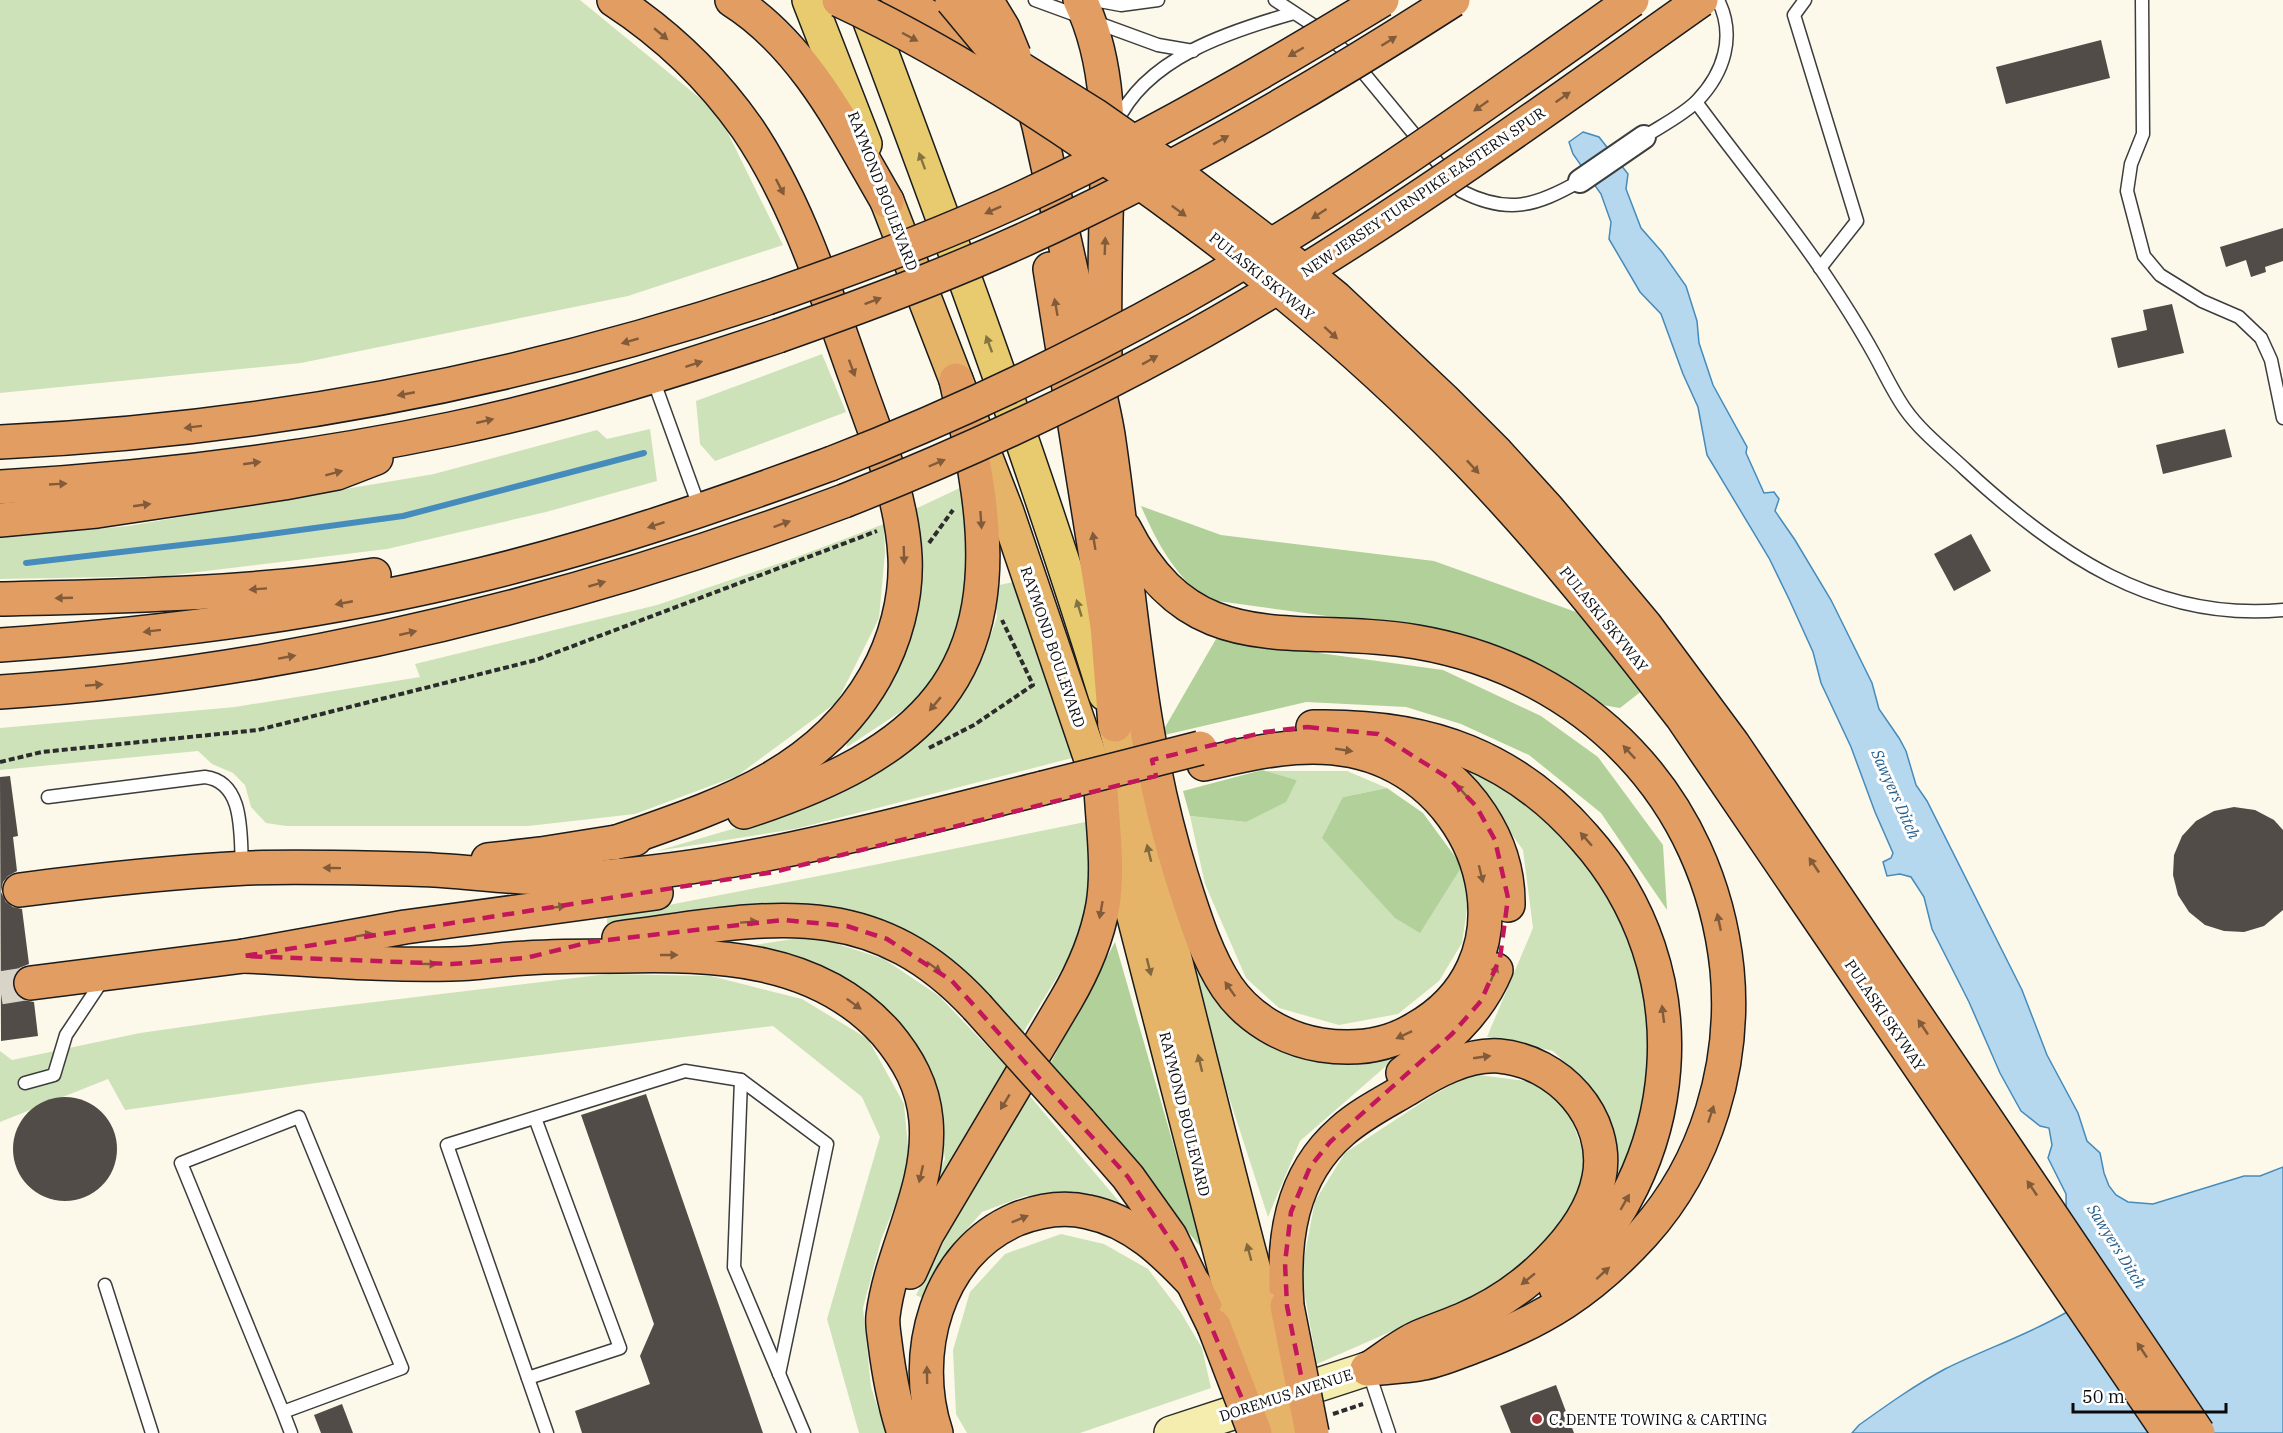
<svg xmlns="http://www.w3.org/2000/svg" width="2283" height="1433" viewBox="0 0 2283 1433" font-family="'IBM Plex Serif',serif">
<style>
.green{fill:#cee2b9}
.forest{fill:#b2d19a}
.water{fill:#b5d8ee;stroke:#458bbc;stroke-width:1.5}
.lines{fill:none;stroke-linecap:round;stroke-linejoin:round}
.stream{stroke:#458bbc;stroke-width:6}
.building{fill:#524c48}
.motorway-tunnel{stroke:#d8d5c8;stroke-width:33;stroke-dasharray:33 16;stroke-linecap:butt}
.service-casing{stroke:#3d3d3d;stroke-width:15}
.minor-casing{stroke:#3d3d3d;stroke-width:26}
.secondary-casing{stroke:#2c2c2c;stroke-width:36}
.primary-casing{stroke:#1b1b1b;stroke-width:36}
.trunk-casing{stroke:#1b1b1b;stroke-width:36}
.motorway-casing{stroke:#1b1b1b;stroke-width:36}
.path{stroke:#2c2c2c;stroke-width:4;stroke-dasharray:6 3;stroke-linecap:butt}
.service{stroke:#fff;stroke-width:12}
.minor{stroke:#fff;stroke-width:22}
.secondary{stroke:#f5edad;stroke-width:33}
.primary{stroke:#e8cb6f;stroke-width:33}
.trunk{stroke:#e5b468;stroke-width:33}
.motorway{stroke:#e29e62;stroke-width:33}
.trunk-bridge-casing{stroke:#1b1b1b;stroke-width:36;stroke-linecap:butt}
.motorway-bridge-casing{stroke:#1b1b1b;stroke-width:36;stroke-linecap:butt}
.trunk-bridge{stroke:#e5b468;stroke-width:33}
.motorway-bridge{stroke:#e29e62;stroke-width:33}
.oneway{fill:#815b3a}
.oneway2{fill:#847442}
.oneway3{fill:#82683e}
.marked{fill:none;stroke:#c2185b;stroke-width:4.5;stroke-dasharray:12 8;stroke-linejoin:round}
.poi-dot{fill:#a93439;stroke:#fff;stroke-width:2}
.labels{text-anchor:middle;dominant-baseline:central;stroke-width:6;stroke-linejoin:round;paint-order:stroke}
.street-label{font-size:15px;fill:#0a0a0a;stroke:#fff}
.poi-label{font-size:15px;fill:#0a0a0a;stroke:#fff;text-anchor:start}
.water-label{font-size:16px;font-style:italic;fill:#245e8c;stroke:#fff}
</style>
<rect width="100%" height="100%" fill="#fcf9ea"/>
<g class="green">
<polygon points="0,0 580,0 718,113 783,245 628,296 301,363 0,393"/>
<polygon points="822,354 846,412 715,461 700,444 696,401"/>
<polygon points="650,429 657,481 546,512 387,549 165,576 0,579 0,538 128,526 434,474 597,430 607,439"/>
<polygon points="964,486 970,542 963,605 949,659 917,701 847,747 846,735 888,675 911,511"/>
<polygon points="884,524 885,553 879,618 837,702 737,776 635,814 528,826 286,826 266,823 251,807 245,785 233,773 212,764 198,751 0,770 0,728 235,707 420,677 415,664 657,605 786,561"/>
<polygon points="1013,582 1080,756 795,829 657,851 801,809 915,745 948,715 984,655 997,617 995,586"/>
<polygon points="1460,761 1528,801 1585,849 1629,926 1657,1033 1644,1132 1619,1178 1616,1140 1590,1087 1553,1051 1487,1037 1533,928 1523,850"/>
<polygon points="1265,771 1347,771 1387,788 1343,797 1462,866 1468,902 1462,943 1439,981 1398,1014 1339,1025 1279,1008 1246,978 1205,884 1190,816 1246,822 1297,780"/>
<polygon points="1100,819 1079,941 1021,1036 921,940 836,913 607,929 607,917 839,872"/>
<polygon points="813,936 884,959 939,996 1009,1069 933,1206 921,1209 945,1159 935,1089 897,1025 741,947"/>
<polygon points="1188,941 1318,1056 1393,1060 1300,1141 1268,1217 1225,1085"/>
<polygon points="608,974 711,976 802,999 868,1039 904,1104 910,1168 881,1240 863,1308 871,1387 886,1433 859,1433 827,1319 880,1137 862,1097 773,1026 316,1083 125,1110 108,1079 0,1122 0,1051 12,1060 140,1033 274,1014"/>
<polygon points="1471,1074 1535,1082 1568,1110 1584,1154 1580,1197 1561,1234 1488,1289 1317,1364 1301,1274 1315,1201 1345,1153 1430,1097"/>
<polygon points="1029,1095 1127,1211 1074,1191 1025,1196 982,1212 948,1251 926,1300 916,1295 954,1222"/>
<polygon points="1061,1234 1104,1244 1148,1269 1180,1311 1202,1348 1211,1388 1080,1433 967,1433 956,1414 953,1350 970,1292 1005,1254"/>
</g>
<g class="forest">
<path d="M1141,506L1221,535L1434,561L1576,612L1643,690L1620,708L1602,705L1536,662L1465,635L1203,599C1171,567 1159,547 1141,506Z"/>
<polygon points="1216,639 1443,670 1541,716 1598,757 1663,845 1667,910 1601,813 1529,755 1461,724 1406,707 1306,702 1160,736"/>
<polygon points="1262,770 1297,780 1286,802 1246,822 1190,816 1183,791"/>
<polygon points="1387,788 1423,813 1462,866 1420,933 1395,918 1322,838 1343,797"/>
<polygon points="1115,942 1204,1251 1049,1066"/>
</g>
<path class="water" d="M1583,132L1599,137L1628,174L1626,189L1641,228L1662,252L1686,286L1697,321L1699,343L1713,385L1747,447L1746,453L1764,493L1774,492L1779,499L1775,511L1795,540L1831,600L1872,683L1879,709L1899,738L1906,751L1916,785L1927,801L2022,990L2047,1055L2078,1113L2087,1141L2100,1153L2104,1173L2109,1186L2116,1195L2128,1202L2153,1204L2244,1176H2260L2283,1167V1433H1852L1859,1425C1887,1405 1915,1385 1945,1369C1985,1349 2028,1335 2067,1312L2066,1194L2048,1158L2052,1145L2049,1128L2040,1126L2021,1111L2000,1073L1969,1002L1932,929L1924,897L1911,877L1900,874L1887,876L1883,862L1891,858L1893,853L1875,812L1851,747L1821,683L1813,652L1789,599L1769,558L1707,455L1698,407L1683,374L1661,314L1640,292L1609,239L1611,222L1601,194L1573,154L1569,142Z"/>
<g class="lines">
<polyline class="stream" points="26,563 233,539 403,516 644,453"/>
</g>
<g class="building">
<polygon points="2101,40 2110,78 2006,104 1996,67"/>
<polygon points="2283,228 2283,261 2265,267 2266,272 2251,277 2246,260 2226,267 2220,247"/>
<polygon points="2172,304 2184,353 2118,368 2111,338 2147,330 2143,310"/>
<polygon points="2225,429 2232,457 2163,474 2156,445"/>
<polygon points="1971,534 1991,571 1954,591 1934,554"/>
<polygon points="10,776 18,836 13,837 17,871 8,876 3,882 1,892 6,902 13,907 22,909 29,964 19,968 14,976 12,985 16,995 24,1000 34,1002 38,1036 1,1041 0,777"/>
<polygon points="2234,807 2255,810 2274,820 2283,830 2283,910 2264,926 2244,932 2224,931 2205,925 2189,912 2178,895 2173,875 2174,855 2182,836 2196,821 2214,811"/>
<polygon points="646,1094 763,1433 582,1433 575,1411 650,1384 640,1356 654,1324 581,1115"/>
<circle cx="65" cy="1149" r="52"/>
<polygon points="1556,1385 1574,1433 1511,1433 1500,1406"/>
<polygon points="342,1404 353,1433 321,1433 314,1415"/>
</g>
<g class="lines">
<polyline class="motorway-tunnel" points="0,988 31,983"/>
<g class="service-casing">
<g id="service">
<polyline points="1035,0 1158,45 1193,51"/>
<polyline points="1094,0 1121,5 1158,0"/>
<path d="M1275,0L1322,31L1348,54L1461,191C1508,215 1536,206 1580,181"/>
<polyline points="1805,0 1794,15 1857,221 1820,268"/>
<polyline points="2142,0 2143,134 2131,164 2127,191 2144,256 2160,275 2202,301 2239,317 2261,338 2271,360 2283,418"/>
<path d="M1696,102C1737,158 1782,212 1821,269C1840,297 1858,325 1874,354C1884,372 1893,392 1905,409C1921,432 1946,451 1966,470C2056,553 2154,622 2283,610"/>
<path d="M1116,124C1145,58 1230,31 1294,13"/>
<path d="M1644,137C1661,126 1683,115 1697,101C1724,73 1736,36 1718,0"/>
<polyline points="653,379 700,509"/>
<path d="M48,797L205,777C245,782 240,835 242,866"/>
<polyline points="741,1080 827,1144 779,1374"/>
<polyline points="25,1083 54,1075 66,1035 104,978"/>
<polyline points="105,1285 152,1433"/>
<polyline points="1368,1370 1389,1433"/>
<polyline points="528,1378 620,1348 535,1118"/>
<polyline points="283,1412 402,1368 299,1117 181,1163 283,1412 291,1433"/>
<polyline points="547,1433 447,1145 685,1071 741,1080 734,1267 804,1433"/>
</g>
</g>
<g class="minor-casing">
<polyline id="minor" points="1580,181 1644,137"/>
</g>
<g class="secondary-casing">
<polyline id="secondary" points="1171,1433 1367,1369"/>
</g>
<g class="primary-casing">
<g id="primary">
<polyline points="809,0 865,144"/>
<path d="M862,0C948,230 1033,460 1105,694"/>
</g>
</g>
<g class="trunk-casing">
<g id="trunk">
<polyline points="887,201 1007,512 1101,789 1236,1313"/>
<path d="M1115,725C1167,919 1212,1114 1264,1308"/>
</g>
</g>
<g class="motorway-casing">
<g id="motorway">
<path d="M732,0C805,46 845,129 887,201"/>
<polyline points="898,0 997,54"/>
<path d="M1080,0C1113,68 1108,146 1106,220C1105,266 1104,311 1105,357"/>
<path d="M1030,93L1039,126C1054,192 1068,258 1083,324C1091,361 1102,398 1108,435C1130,582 1136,731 1181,875C1193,912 1205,954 1227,987C1248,1018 1284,1039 1321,1045C1354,1050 1387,1046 1415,1029C1528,966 1494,811 1387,762C1328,735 1263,750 1204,764"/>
<polyline points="1050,269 1107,626 1115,725"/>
<path d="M0,442C262,430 518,381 767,298"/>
<path d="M0,487C152,478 302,460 451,429C562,406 671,372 778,336"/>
<polyline points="0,520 97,511 284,483 337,473 376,458"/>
<path d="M1124,528C1194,666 1294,621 1417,642C1586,671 1709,797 1727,969C1736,1064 1707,1163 1643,1234C1591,1291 1543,1321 1472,1347C1456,1353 1440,1360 1424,1363C1406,1367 1386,1367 1367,1369"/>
<path d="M0,599C125,596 250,594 374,575"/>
<path d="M0,645C162,634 326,613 484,574C602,545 716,506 830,464"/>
<path d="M0,692C290,674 573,602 844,501"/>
<path d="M1313,727C1365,726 1420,732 1468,752C1514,771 1552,800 1584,837C1704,971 1686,1169 1556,1288"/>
<path d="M1411,751C1467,782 1509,839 1508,905"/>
<path d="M744,812C922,754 1009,677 976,478C971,445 963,412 956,380"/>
<path d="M614,843C716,807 818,777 875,677C895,642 907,598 905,557C902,495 876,436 856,378C826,294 798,203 747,128C711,77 666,34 614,0"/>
<polyline points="488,860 541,854 635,839"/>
<path d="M20,890C96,880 171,872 247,868C301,866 355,868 408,869C467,870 525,881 585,878C741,869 891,826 1043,788"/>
<path d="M619,938C760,920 868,889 977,1007"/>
<path d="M244,956C313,959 382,966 451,964C476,964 501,959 526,958C557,956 588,956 619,956C715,954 817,956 886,1033C908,1059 923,1086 926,1120C932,1188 891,1250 883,1316C882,1325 884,1334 885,1343C889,1375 894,1403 904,1433"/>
<polyline points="31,983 244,956 405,927 656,893"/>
<path d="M1403,1073C1442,1043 1477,1016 1496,970"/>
<polyline points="1080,1122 1128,1177 1170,1236 1214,1326"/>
<path d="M910,1272L927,1234L1066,1000C1083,971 1097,939 1103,905C1109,867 1103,827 1101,789"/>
<path d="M1287,1306C1282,1241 1290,1176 1342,1131C1361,1114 1385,1102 1407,1089C1434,1072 1466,1054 1499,1056C1558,1061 1611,1117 1599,1178C1593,1210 1570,1240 1548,1262C1524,1286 1493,1307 1462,1320C1448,1326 1433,1331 1419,1337C1403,1344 1388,1356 1373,1366"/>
<path d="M936,1433C910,1355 936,1253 1017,1219C1040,1210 1064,1206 1088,1212C1133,1221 1165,1253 1195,1285"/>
</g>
</g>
<g class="path">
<polyline points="929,543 953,510"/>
<polyline points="929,748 974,725 1033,685 1002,620"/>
<polyline points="0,762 42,752 258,730 536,660 877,531"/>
<polyline points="1333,1414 1363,1404"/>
</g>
<use href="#service" class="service"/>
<use href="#minor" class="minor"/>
<use href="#secondary" class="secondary"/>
<use href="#primary" class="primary"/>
<use href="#trunk" class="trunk"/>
<use href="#motorway" class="motorway"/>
<g class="trunk-bridge-casing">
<g id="trunk-bridge">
<polyline points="1264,1308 1298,1423"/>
<polyline points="1236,1313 1273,1433"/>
</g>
</g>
<g class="motorway-bridge-casing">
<g id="motorway-bridge">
<path d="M839,0C929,42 1014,95 1095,151C1229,243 1356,346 1469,463C1546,543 1614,629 1682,717L2169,1433"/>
<polyline points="952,0 997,54 1096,116 1163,163 1282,254 1336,298 1443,399 1497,453 1547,508 1645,625 1733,744 2198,1433"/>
<polyline points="986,0 1003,28 1014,55"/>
<path d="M767,298C854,268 940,236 1024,197C1148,139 1266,71 1382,0"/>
<path d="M778,336C880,300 981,262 1078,214C1208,151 1332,78 1453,0"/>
<path d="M830,464C951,417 1067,362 1180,299C1338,211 1485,104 1632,0"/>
<path d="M844,501C1001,439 1153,365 1296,276C1435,191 1568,94 1701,0"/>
<polyline points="1043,788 1200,748"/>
<polyline points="977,1007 1080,1122"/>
<polyline points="1287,1306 1312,1433"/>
<polyline points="1214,1326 1255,1433"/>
</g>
</g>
<use href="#trunk-bridge" class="trunk-bridge"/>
<use href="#motorway-bridge" class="motorway-bridge"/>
</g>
<defs><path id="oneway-solid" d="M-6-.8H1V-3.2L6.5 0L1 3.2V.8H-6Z" transform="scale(1.5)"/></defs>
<g class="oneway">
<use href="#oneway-solid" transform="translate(661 34) rotate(40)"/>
<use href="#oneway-solid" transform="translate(910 37) rotate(28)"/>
<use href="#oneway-solid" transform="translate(1389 41) rotate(-32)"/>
<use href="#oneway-solid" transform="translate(1296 52) rotate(150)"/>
<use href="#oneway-solid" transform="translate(1563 97) rotate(-35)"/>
<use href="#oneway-solid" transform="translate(1481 106) rotate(145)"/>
<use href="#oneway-solid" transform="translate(1221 140) rotate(-29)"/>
<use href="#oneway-solid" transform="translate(780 187) rotate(63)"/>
<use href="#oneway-solid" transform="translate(993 210) rotate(156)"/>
<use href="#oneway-solid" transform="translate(1179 211) rotate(36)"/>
<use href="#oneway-solid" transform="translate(1319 214) rotate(147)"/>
<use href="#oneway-solid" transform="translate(1105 246) rotate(-88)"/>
<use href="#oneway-solid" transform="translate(873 301) rotate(-21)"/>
<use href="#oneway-solid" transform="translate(1056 307) rotate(-100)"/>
<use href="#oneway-solid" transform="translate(1331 333) rotate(42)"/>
<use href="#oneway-solid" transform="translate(630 341) rotate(164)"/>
<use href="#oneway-solid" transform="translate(1150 360) rotate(-29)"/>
<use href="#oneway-solid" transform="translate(694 364) rotate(-18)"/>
<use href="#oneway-solid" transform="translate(852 368) rotate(70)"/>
<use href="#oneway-solid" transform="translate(406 394) rotate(169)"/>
<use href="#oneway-solid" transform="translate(485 421) rotate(-13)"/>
<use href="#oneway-solid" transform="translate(193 427) rotate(173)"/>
<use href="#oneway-solid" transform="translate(252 463) rotate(-8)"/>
<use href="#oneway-solid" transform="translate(937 463) rotate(-23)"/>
<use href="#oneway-solid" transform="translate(1473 467) rotate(47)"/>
<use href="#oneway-solid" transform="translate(334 473) rotate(-15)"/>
<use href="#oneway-solid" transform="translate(58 484) rotate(-3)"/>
<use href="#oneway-solid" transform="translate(142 505) rotate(-8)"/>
<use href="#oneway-solid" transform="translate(981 520) rotate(86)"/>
<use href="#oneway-solid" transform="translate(782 524) rotate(-20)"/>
<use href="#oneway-solid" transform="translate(656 525) rotate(162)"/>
<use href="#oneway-solid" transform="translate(1094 541) rotate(-99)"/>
<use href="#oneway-solid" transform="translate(904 555) rotate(88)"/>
<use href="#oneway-solid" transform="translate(597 584) rotate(-16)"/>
<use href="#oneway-solid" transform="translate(258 589) rotate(176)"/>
<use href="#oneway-solid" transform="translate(64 598) rotate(178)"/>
<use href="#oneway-solid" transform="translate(344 603) rotate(169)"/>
<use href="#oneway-solid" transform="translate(152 631) rotate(173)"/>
<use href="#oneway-solid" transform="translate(408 633) rotate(-13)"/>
<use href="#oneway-solid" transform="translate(287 657) rotate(-10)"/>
<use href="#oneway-solid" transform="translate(94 685) rotate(-5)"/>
<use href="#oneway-solid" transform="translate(935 704) rotate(130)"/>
<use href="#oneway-solid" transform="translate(1344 750) rotate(9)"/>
<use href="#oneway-solid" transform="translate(1629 752) rotate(-133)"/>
<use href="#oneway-solid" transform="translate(1462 791) rotate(-132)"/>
<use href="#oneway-solid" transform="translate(1586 839) rotate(-131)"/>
<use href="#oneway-solid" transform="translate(1814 865) rotate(-124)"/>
<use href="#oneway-solid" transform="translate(332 868) rotate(-179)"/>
<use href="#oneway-solid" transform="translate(1481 874) rotate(76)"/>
<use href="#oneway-solid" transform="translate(557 907) rotate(-7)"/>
<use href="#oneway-solid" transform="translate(1101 910) rotate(100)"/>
<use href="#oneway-solid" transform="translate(749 922) rotate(-4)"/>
<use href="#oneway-solid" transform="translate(1719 922) rotate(-102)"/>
<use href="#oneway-solid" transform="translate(364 935) rotate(-10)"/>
<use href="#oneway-solid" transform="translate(669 955)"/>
<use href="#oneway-solid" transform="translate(428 964) rotate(1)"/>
<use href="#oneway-solid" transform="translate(934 967) rotate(36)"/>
<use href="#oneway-solid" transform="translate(1494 973) rotate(-68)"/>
<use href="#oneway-solid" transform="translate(1230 989) rotate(-125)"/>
<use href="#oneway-solid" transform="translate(854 1004) rotate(36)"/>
<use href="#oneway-solid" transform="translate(1663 1014) rotate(-97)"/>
<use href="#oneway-solid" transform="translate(1923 1027) rotate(-124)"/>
<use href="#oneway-solid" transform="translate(1404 1035) rotate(155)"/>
<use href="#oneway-solid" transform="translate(1482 1057) rotate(-8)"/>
<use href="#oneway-solid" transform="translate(1005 1102) rotate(121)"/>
<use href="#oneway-solid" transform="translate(1711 1114) rotate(-72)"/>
<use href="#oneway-solid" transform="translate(921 1174) rotate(103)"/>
<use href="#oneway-solid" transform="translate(2032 1188) rotate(-124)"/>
<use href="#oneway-solid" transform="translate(1625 1202) rotate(-60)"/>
<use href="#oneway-solid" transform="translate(1020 1219) rotate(-22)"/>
<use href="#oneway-solid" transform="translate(1603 1273) rotate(-42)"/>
<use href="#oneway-solid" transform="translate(1528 1279) rotate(141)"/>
<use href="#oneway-solid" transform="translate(2142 1350) rotate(-124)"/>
<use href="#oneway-solid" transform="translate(927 1375) rotate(-91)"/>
</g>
<g class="oneway2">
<use href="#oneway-solid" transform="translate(922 161) rotate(-110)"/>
<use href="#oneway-solid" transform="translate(989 344) rotate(-110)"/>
<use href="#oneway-solid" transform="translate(1079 608) rotate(-107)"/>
</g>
<g class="oneway3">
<use href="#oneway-solid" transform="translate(1149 853) rotate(-104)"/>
<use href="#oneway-solid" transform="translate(1149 967) rotate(76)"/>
<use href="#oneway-solid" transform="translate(1200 1063) rotate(-104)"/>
<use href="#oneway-solid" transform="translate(1249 1252) rotate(-105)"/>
</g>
<path class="marked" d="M1307,727L1378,734L1450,779L1476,806L1495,840L1508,898L1500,958L1481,1001L1452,1034L1330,1142L1310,1167L1291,1212L1285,1263L1287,1306L1304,1390L1246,1408L1181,1256L1128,1177L952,981L887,939L847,926L783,920L590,942L526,958L452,964L244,956L774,872L1156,776L1152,760L1265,732Z"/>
<circle class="poi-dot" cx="1537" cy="1419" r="6"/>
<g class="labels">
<g class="street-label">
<text transform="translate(883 191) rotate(69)">RAYMOND BOULEVARD</text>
<text transform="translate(1423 192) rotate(-34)">NEW JERSEY TURNPIKE EASTERN SPUR</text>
<text transform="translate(1262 276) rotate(39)">PULASKI SKYWAY</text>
<text transform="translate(1604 619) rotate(51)">PULASKI SKYWAY</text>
<text transform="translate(1053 647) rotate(71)">RAYMOND BOULEVARD</text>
<text transform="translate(1885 1015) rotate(56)">PULASKI SKYWAY</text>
<text transform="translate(1185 1114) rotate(76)">RAYMOND BOULEVARD</text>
<text transform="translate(1286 1395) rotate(-18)">DOREMUS AVENUE</text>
</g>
<g class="poi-label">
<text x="1549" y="1419">C. DENTE TOWING &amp; CARTING</text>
</g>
<g class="water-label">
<text transform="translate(1896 794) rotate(66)">Sawyers Ditch</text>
<text transform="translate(2117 1246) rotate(58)">Sawyers Ditch</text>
</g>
</g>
<path d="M2073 1403v9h153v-9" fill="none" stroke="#0a0a0a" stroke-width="3"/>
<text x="2082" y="1403" font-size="18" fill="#0a0a0a" stroke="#ffffff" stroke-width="4.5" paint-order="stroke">50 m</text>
</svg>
